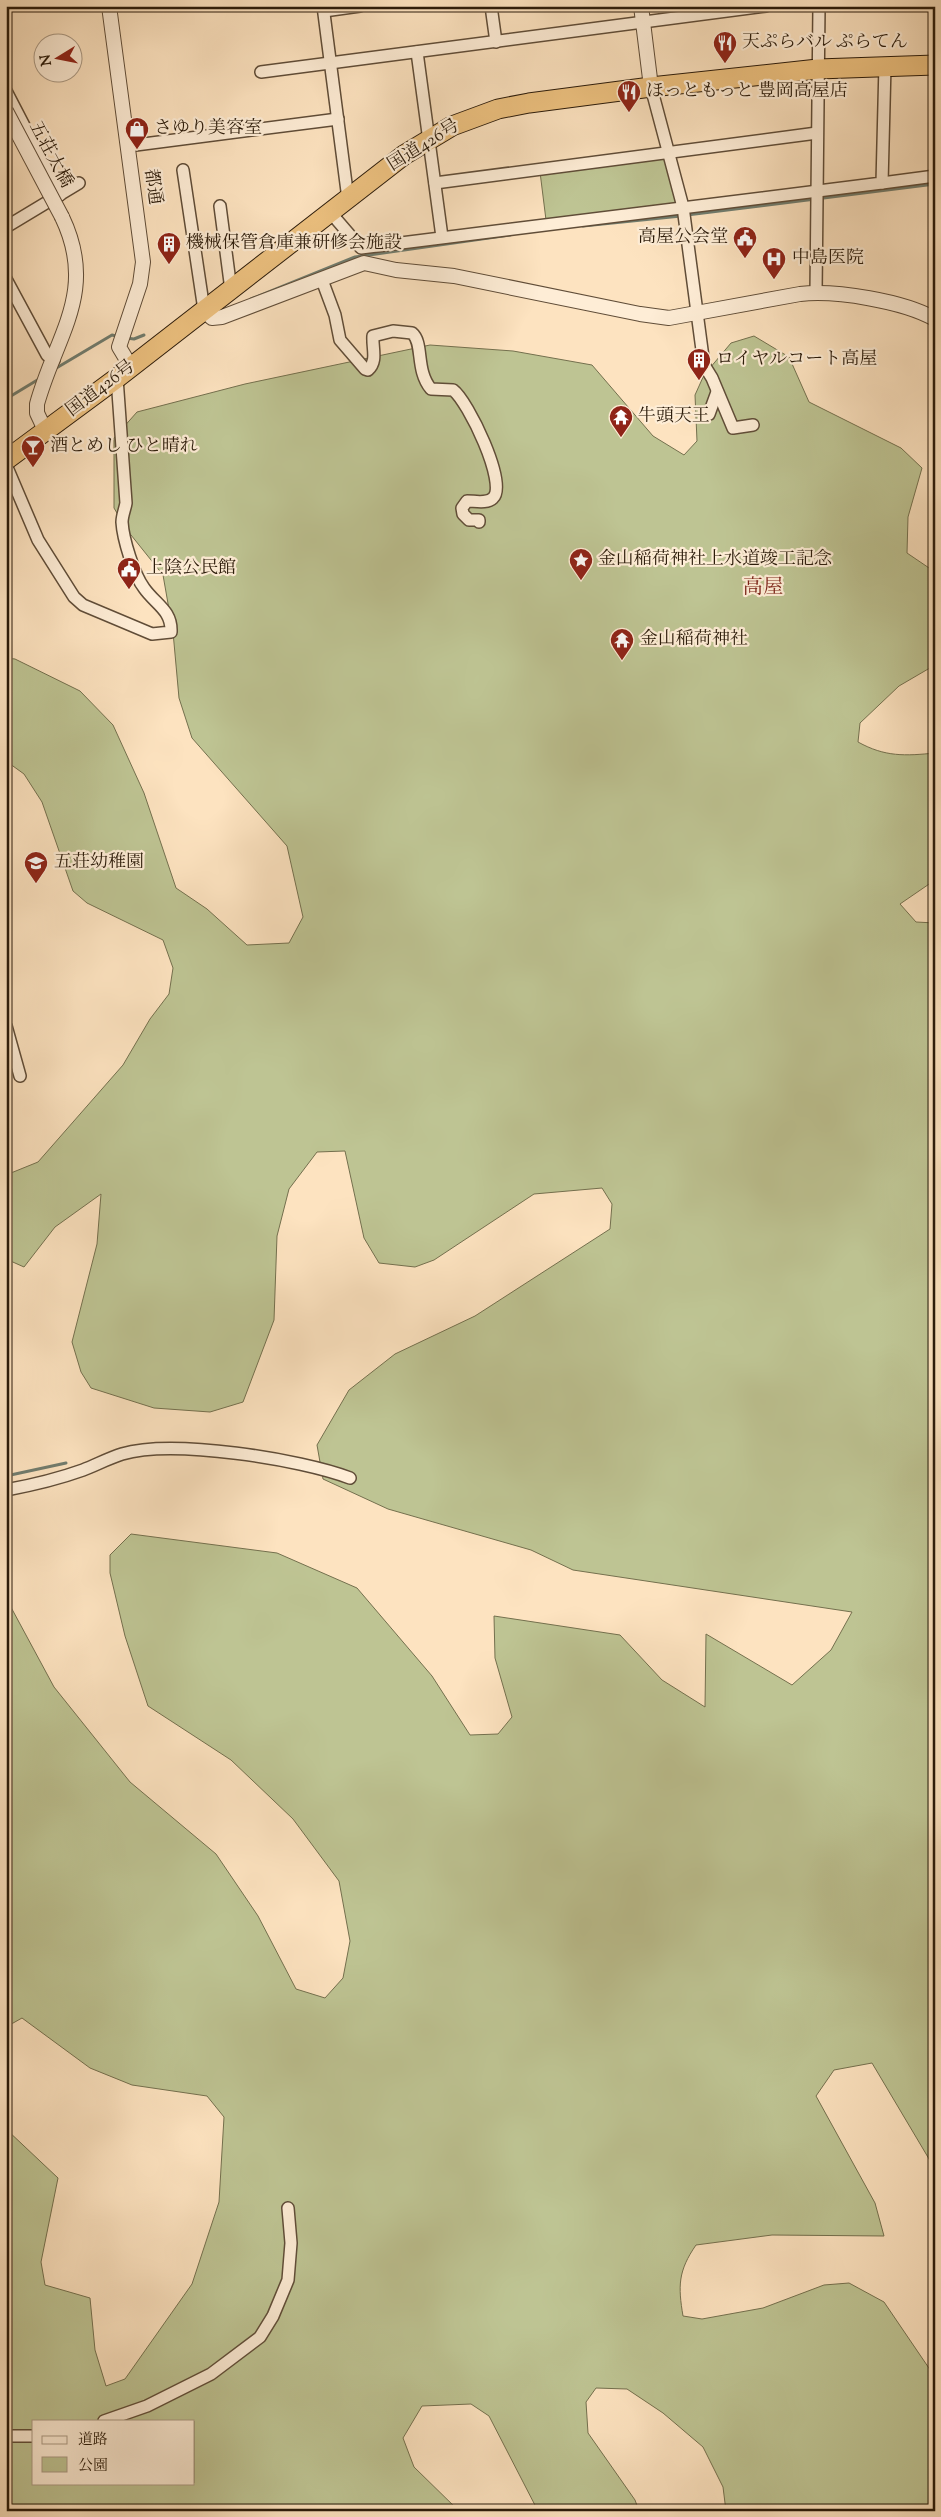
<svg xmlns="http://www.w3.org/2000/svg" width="941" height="2517" viewBox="0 0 941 2517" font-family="'Sorts Mill Goudy','Noto Serif JP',serif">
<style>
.green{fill:#bec493;stroke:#74704e;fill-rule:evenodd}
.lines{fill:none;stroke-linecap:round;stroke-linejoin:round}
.stream{stroke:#717d6f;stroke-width:3}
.minor-casing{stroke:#604d38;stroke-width:14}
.tertiary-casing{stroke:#604d38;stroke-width:16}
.trunk-casing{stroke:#2b1b0a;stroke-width:21}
.minor{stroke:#feedd6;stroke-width:11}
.tertiary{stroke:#feedd6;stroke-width:14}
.trunk{stroke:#eec280;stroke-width:19}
.tertiary-bridge-casing{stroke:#604d38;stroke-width:16;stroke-linecap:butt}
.tertiary-bridge{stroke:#feedd6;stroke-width:14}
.labels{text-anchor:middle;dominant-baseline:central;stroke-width:4.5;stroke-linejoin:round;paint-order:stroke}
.poi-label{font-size:18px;fill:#2b1b0a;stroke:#feedd6;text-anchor:start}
.street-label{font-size:18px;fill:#2b1b0a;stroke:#feedd6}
.quarter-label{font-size:20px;fill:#7a1f14;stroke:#feedd6}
</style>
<rect width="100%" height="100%" fill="#fde3c0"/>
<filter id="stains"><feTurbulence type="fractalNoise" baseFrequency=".004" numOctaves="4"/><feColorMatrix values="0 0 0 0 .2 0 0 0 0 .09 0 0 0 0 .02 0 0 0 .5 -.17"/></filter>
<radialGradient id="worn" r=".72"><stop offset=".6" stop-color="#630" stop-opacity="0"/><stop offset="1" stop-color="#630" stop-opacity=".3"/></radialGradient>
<g class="green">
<polygon points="662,157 667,160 679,200 675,205 546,220 540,172"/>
<path d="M754,336L789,357L809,402L901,448L922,468L908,517L907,553L935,572V665L899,686L860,723L858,742C885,757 905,756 935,753V880L900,904L916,922L935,923V2169L872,2063L834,2070L816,2096L875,2203L884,2236L772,2235L696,2245C678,2271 678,2286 683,2316L702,2319L763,2308L824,2285L849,2283L884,2302L935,2377V2507L933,2511H726L723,2487L703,2447L663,2413L627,2389L596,2388L586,2402L588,2433L635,2500L639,2511H538L489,2416L471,2404L422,2406L403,2438L414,2467L459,2511H6V2129L58,2178L41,2262L45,2285L90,2298L95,2350L106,2386L125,2379L192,2284L219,2202L224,2117L207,2096L132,2085L90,2068L22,2018L6,2027V1598L54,1687L130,1782L216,1854L258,1916L296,1989L325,1998L343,1978L350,1941L339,1881L293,1819L231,1760L148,1706L125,1636L110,1573V1555L131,1534L277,1553L357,1588L432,1676L470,1735L498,1734L512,1717L495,1658L494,1616L620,1635L662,1680L705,1707L706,1634L792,1685L831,1650L852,1612L573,1570L531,1550L388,1509L323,1479L317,1445L349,1390L395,1354L475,1316L610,1229L612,1204L602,1188L534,1194L434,1260L415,1267L379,1263L364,1238L345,1151L317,1152L289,1189L277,1236L274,1320L243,1402L210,1412L154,1408L91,1388L81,1372L72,1342L97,1244L101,1194L55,1227L24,1267L6,1259V1175L38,1162L123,1065L150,1019L169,994L173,968L163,940L87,903L73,891L42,802L24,774L6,761V658L15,659L80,691L113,725L144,793L176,888L207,909L247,945L289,943L303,917L287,846L192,738L179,698L173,632L163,575L127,530L114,508V438L137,412L245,384L430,345L513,351L592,365L653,436L684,455L697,441L695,395L704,375L731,343ZM34,2421H194V2483H34Z"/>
</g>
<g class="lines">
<g class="stream">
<polyline points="687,215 935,184"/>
<polyline points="583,226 681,216"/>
<polyline points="251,299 355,257 510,235"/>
<polyline points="126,338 134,339 144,335"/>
<polyline points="53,370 112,335 120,337"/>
<polyline points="6,399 39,379"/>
<polyline points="6,1476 66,1463"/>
</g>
<g class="minor-casing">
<g id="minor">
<polyline points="323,6 348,199"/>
<polyline points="491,6 496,42"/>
<polyline points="324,11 360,6"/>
<polyline points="417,52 442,237"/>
<polyline points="261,72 766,6"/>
<polyline points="651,87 683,207 704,365 712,378 733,428 753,425"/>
<polyline points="6,91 60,195"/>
<polyline points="128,146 338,119"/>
<polyline points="183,170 204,310"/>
<polyline points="435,183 817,133"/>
<polyline points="882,183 935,176"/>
<polyline points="220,206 231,290"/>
<polyline points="330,212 361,248 882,183 885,65"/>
<polyline points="6,227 79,183"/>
<polyline points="6,279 47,355 54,360"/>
<path d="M322,280L335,315L340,340L365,369L368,370C378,361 372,348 373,336L393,331L412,333C424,343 415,370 431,389L453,390C468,401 508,484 493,498C487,504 475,501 467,501L462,508L463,514L469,520H479V522"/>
<polyline points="816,293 819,6"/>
<polyline points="705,414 709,414 717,392"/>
<path d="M6,465L38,540L74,597L83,605L152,634L171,632C172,610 155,604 144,588C134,575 123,539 122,522C122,516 125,509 126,503L117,378"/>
<polyline points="6,1026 20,1076"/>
<path d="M6,1490C33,1485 58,1479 83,1470C96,1465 109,1458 122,1454C173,1439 300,1459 350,1478"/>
<polyline points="104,2421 147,2406 211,2374 260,2337 273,2316 288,2280 291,2243 288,2208"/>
<polyline points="6,2436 34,2436"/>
</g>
</g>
<g class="tertiary-casing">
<g id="tertiary">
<polyline points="109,6 143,262 140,284 119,347 131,367"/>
<polyline points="641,6 651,87"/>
<path d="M204,310L212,318L222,317L364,263L396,270L454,276L640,314L669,318L800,294C836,290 903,301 935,319"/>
<path d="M45,430L37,413V404C56,335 98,292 62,217"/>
</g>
</g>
<g class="trunk-casing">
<polyline id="trunk" points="6,460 117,378 404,155 452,126 498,109 529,103 651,87 818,69 935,65"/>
</g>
<use href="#minor" class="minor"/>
<use href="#tertiary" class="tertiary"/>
<use href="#trunk" class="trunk"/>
<g class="tertiary-bridge-casing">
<polyline id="tertiary-bridge" points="6,111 62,217"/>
</g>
<use href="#tertiary-bridge" class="tertiary-bridge"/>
</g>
<defs>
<g id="restaurant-pin" transform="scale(1.25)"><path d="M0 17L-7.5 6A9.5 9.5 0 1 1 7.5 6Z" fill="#8f2418" stroke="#feedd6"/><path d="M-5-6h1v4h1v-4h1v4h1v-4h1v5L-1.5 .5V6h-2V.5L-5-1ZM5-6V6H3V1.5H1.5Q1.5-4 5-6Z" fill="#fff"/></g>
<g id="shop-pin" transform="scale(1.25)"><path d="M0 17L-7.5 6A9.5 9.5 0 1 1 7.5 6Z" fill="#8f2418" stroke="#feedd6"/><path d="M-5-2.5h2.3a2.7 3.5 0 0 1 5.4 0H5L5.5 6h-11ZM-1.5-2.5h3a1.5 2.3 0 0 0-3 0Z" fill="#fff"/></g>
<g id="civic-pin" transform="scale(1.25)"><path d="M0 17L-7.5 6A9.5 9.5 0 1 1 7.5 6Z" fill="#8f2418" stroke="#feedd6"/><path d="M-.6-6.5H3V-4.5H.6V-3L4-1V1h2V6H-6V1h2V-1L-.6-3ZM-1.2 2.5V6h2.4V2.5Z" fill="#fff"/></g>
<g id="building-pin" transform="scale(1.25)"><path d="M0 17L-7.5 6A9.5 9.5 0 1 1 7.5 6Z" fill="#8f2418" stroke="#feedd6"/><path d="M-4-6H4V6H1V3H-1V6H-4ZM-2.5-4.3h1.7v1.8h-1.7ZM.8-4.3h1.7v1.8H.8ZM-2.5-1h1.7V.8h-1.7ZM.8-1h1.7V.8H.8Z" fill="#fff"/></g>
<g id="hospital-pin" transform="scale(1.25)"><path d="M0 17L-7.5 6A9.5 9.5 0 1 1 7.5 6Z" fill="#8f2418" stroke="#feedd6"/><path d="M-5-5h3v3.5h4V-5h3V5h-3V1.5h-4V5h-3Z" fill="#fff"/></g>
<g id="temple-pin" transform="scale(1.25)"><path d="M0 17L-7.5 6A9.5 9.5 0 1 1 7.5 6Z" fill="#8f2418" stroke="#feedd6"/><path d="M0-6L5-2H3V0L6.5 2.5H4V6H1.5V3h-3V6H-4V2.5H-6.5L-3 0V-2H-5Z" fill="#fff"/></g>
<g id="bar-pin" transform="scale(1.25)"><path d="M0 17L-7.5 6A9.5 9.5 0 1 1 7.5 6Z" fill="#8f2418" stroke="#feedd6"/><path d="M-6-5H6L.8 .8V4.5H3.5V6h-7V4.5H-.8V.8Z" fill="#fff"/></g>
<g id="sight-pin" transform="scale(1.25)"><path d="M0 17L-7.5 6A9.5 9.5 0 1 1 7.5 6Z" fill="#8f2418" stroke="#feedd6"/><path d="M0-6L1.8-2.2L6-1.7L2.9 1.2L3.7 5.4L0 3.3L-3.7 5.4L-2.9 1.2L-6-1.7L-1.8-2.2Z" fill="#fff"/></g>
<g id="school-pin" transform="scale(1.25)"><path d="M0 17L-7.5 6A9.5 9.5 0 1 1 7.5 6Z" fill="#8f2418" stroke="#feedd6"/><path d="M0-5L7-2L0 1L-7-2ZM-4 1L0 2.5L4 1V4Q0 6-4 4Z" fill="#fff"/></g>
</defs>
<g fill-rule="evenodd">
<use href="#restaurant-pin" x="725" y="43"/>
<use href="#restaurant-pin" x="629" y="92"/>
<use href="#shop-pin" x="137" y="129"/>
<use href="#civic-pin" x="745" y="238"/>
<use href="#building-pin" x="169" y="244"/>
<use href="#hospital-pin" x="774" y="259"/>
<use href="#building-pin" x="699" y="360"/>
<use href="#temple-pin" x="621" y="417"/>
<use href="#bar-pin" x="33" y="447"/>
<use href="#sight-pin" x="581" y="560"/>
<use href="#civic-pin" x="129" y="569"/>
<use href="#temple-pin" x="622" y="640"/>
<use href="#school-pin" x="36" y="863"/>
</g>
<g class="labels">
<g class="poi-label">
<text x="742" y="43">天ぷらバル ぷらてん</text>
<text x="646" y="92">ほっともっと 豊岡高屋店</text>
<text x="154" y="129">さゆり美容室</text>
<text x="728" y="238" text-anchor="end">高屋公会堂</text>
<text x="186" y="244">機械保管倉庫兼研修会施設</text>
<text x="792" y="259">中島医院</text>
<text x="716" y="360">ロイヤルコート高屋</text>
<text x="638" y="417">牛頭天王</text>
<text x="50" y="447">酒とめし ひと晴れ</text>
<text x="598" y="560">金山稲荷神社上水道竣工記念</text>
<text x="146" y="569">上陰公民館</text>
<text x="640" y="640">金山稲荷神社</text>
<text x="54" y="863">五荘幼稚園</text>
</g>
<g class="street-label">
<text transform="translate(424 146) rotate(-32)">国道426号</text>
<text transform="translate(50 155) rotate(62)">五荘大橋</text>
<text transform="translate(152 187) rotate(82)">都通</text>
<text transform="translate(101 389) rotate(-37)">国道426号</text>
</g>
<g class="quarter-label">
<text x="763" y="588">高屋</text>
</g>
</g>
<rect width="941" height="2517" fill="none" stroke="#fde3c0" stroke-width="25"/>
<rect x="8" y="8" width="926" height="2502" fill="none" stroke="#2b1b0a" stroke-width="2.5"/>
<rect x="12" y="12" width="916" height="2492" fill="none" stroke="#2b1b0a"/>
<rect x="32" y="2420" width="162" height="65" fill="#feedd6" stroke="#aa9984"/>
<rect x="42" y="2436" width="25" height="8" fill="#feedd6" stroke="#aa9984"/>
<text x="78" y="2444" font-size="15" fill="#2b1b0a">道路</text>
<rect x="42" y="2457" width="25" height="15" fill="#bec493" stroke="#aa9984"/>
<text x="78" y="2470" font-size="15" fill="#2b1b0a">公園</text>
<g transform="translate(58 58) rotate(260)"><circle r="24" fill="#feedd6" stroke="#aa9984"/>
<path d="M0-4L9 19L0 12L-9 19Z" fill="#8f2418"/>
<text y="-8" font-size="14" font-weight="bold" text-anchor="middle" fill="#2b1b0a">N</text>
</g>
<rect width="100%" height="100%" filter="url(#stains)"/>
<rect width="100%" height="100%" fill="url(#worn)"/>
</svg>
